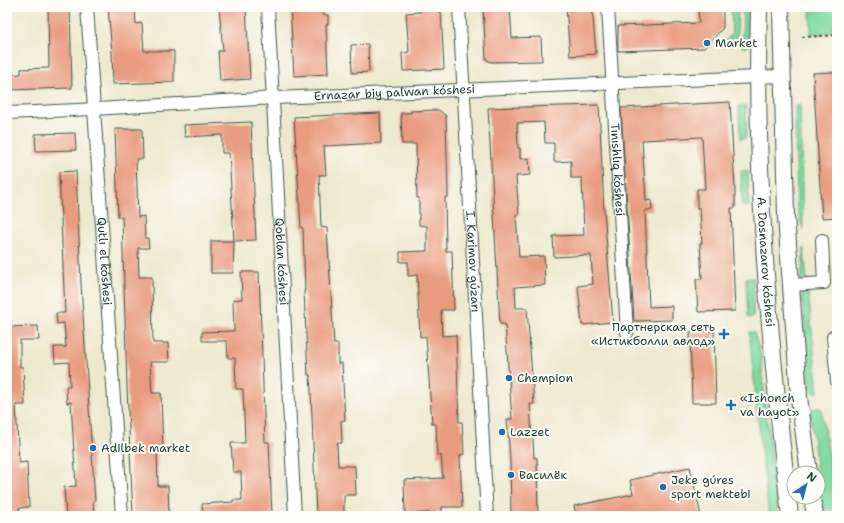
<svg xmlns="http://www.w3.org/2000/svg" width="844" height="523" viewBox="0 0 844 523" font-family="'Shantell Sans',sans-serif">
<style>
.green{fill:#80daa1;stroke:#508c6a}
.building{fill:#e99b7f}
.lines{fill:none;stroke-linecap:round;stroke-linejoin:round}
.minor-casing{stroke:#3e574b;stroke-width:14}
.major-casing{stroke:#3e574b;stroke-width:18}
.path{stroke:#3e574b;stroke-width:2;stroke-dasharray:3 3;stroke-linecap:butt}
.minor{stroke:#fff;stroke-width:12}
.major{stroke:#fff;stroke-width:16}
.poi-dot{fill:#1f6fb2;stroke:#fdfcf7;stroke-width:1.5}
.labels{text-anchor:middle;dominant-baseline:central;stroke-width:4;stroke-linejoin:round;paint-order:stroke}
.poi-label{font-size:12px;fill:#1f3d34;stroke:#fdfcf7;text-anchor:start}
.street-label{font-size:12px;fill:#1f3d34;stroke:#fdfcf7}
</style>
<rect width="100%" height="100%" fill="#fdfcf7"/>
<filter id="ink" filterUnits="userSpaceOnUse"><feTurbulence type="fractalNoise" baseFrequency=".025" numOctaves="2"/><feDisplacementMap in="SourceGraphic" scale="8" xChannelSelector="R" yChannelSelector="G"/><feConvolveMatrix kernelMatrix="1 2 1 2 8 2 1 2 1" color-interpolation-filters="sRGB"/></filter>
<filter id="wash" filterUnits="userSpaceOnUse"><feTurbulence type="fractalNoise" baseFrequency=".012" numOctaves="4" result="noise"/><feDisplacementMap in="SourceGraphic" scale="16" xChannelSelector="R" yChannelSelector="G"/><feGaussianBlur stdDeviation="0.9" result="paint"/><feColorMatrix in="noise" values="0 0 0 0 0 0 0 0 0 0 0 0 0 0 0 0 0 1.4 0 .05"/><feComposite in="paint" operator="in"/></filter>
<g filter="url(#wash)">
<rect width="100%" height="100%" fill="#ede9cf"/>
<g class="green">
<polygon points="731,7 738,7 737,43 731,46 725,42 732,34"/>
<polygon points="743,7 748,7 748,47 742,47"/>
<polygon points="810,7 837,7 837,26 833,26 832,32 811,34"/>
<polygon points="800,105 803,230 797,208 795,106"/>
<polygon points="739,106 746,106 746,138 740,139"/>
<polygon points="741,171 748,171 749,206 742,206"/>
<polygon points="804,248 818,393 813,392 810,389 801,283"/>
<polygon points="746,278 754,278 753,317 748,318"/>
<polygon points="749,332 754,332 761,357 765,403 779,516 769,516 762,456"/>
<polygon points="821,408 837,508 837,516 821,516 818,473 817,473 810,409"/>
</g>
<g id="blocks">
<g class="building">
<polygon points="48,7 70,7 72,88 7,90 7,75 21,74 21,69 49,68"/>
<polygon points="108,7 135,7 136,24 142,23 144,51 174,51 174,82 113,84 112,53"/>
<polygon points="219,7 246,7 250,79 220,81 218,51 223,51"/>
<polygon points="290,7 323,7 323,15 328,15 328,24 326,25 328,74 294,76"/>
<polygon points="420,7 438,7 438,12 441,11 444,69 403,71 402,53 409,52 406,13 420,12"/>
<polygon points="483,7 510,7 512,38 541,37 542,61 491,62 486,59"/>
<polygon points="566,7 592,7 596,54 570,56"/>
<polygon points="698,7 723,7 723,28 704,48 618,51 618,26 699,23"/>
<polygon points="368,44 369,72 352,73 351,45"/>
<polygon points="835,72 837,98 837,217 822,218 813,73"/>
<polygon points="730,102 735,189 735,208 731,208 735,311 698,312 696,279 702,279 700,243 702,243 700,208 697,208 697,189 705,189 702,137 642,140 646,201 651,200 652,210 645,210 649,307 672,306 672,320 634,321 621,108"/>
<polygon points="599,105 604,210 613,322 582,325 578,286 593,284 591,255 554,257 553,236 584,235 582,178 571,178 571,161 554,162 554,143 545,143 544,122 517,123 518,148 520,148 520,159 529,158 530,175 516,176 519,215 516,215 519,257 544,256 545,285 515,287 516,308 527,308 534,404 530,404 532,439 533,439 534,458 537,458 538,516 511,516 510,459 507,419 512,419 505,324 500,324 488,108"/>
<polygon points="439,110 446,116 448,197 445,197 446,251 452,251 454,310 441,310 442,336 456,335 459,422 462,422 464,454 460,455 462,507 442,507 442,512 405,514 404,480 443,478 441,455 437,456 436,424 432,424 426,336 420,337 417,275 408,276 408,262 400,262 400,252 427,251 427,226 419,225 419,198 417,198 416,144 402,144 401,113 411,113 411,111"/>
<polygon points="380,113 381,143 324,146 326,175 319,175 321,227 327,228 334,344 338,344 338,364 342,363 345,420 341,421 342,443 337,443 338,466 355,466 356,495 344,495 344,516 316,516 311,392 310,375 308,375 304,291 305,291 303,228 301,228 294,117"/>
<polygon points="251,122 256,240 234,241 229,153 222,153 222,135 185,137 184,125"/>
<polygon points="115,129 142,129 143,159 136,159 138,217 144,216 145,238 148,238 149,248 138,248 139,277 152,277 153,343 168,343 169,362 150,362 152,393 161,393 163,450 157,451 158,486 168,486 169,516 133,516 127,387 122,217 118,217"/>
<polygon points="75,133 76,150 36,151 35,134"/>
<polygon points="76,171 81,284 95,501 93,501 94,516 66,516 64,487 76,486 71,402 67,403 66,386 70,386 69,362 55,363 54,347 66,347 64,323 57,324 56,313 65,313 59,172"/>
<polygon points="211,241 234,241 233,273 211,273"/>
<polygon points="241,272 259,272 265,442 269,442 272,516 203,516 202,504 233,502 233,500 242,500 241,472 233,472 231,443 245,443 243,389 236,389 235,358 228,358 227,341 202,341 202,332 234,331 233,300 242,299"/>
<polygon points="38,326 39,340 20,340 20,367 23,367 25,405 16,405 19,463 27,462 29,507 19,508 19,516 7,516 7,327"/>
<polygon points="714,331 716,403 692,403 690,332"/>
<polygon points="690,467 701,516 576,516 574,506 633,494 630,480"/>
</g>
</g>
</g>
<g filter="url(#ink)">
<use href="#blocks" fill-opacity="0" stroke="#3e574b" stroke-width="1"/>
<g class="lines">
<g class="minor-casing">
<g id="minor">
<path id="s1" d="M87,7L122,516"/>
<path id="s2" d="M268,7L295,516"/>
<path id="s3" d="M459,7L487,516"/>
<path id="s4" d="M608,7L627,333"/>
<path id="s5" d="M7,113C97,110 186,103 275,98C444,90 613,83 781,76"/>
<polyline points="791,285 824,283 822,240"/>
<polyline points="833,337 837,382"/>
</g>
</g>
<g class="major-casing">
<g id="major">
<path id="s6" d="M759,7C754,177 770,347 790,516"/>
<polyline points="781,7 786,216 799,397 809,473"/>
<polyline points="812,497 815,516"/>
</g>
</g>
<g class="path">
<polyline points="835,36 835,57 837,57"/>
<polyline points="802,37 837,35"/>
<polyline points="835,57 837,71"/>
</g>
<use href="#minor" class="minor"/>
<use href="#major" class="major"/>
</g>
</g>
<g class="poi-dot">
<circle cx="707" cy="43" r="4"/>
<path d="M722 328h4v4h4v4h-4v4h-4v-4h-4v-4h4z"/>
<circle cx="509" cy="378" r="4"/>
<path d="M729 399h4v4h4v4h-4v4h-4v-4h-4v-4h4z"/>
<circle cx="502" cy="432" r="4"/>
<circle cx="93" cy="448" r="4"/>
<circle cx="511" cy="475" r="4"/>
<circle cx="663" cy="487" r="4"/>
</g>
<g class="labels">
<g class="poi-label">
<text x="715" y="43">Market</text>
<text x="715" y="327" text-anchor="end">Партнерская сеть<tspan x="715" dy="14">«Истикболли авлод»</tspan></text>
<text x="517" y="378">Chempion</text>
<text x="740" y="398">«Ishonch<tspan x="740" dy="14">va hayot»</tspan></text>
<text x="510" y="432">Lazzet</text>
<text x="101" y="448">Adilbek market</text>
<text x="519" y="475">Василёк</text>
<text x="671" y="480">Jeke gúres<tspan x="671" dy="14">sport mektebi</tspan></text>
</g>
<g class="street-label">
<text stroke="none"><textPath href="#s5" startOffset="388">Ernazar biy palwan kóshesi</textPath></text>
<text stroke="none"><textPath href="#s4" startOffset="163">Tınıshlıq kóshesi</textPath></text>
<text stroke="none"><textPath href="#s3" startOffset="255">I. Karimov gúzarı</textPath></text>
<text stroke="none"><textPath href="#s1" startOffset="255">Qutlı el kóshesi</textPath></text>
<text stroke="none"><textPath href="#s2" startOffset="255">Qoblan kóshesi</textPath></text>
<text stroke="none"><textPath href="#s6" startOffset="255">A. Dosnazarov kóshesi</textPath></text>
</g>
</g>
<rect width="844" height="523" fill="none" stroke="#fdfcf7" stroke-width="24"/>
<g transform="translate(806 485) rotate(36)"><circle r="19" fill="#fdfcf7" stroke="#a4b0a9"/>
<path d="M0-3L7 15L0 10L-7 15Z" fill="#1f6fb2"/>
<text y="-6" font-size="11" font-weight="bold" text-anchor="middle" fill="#1f3d34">N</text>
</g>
</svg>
